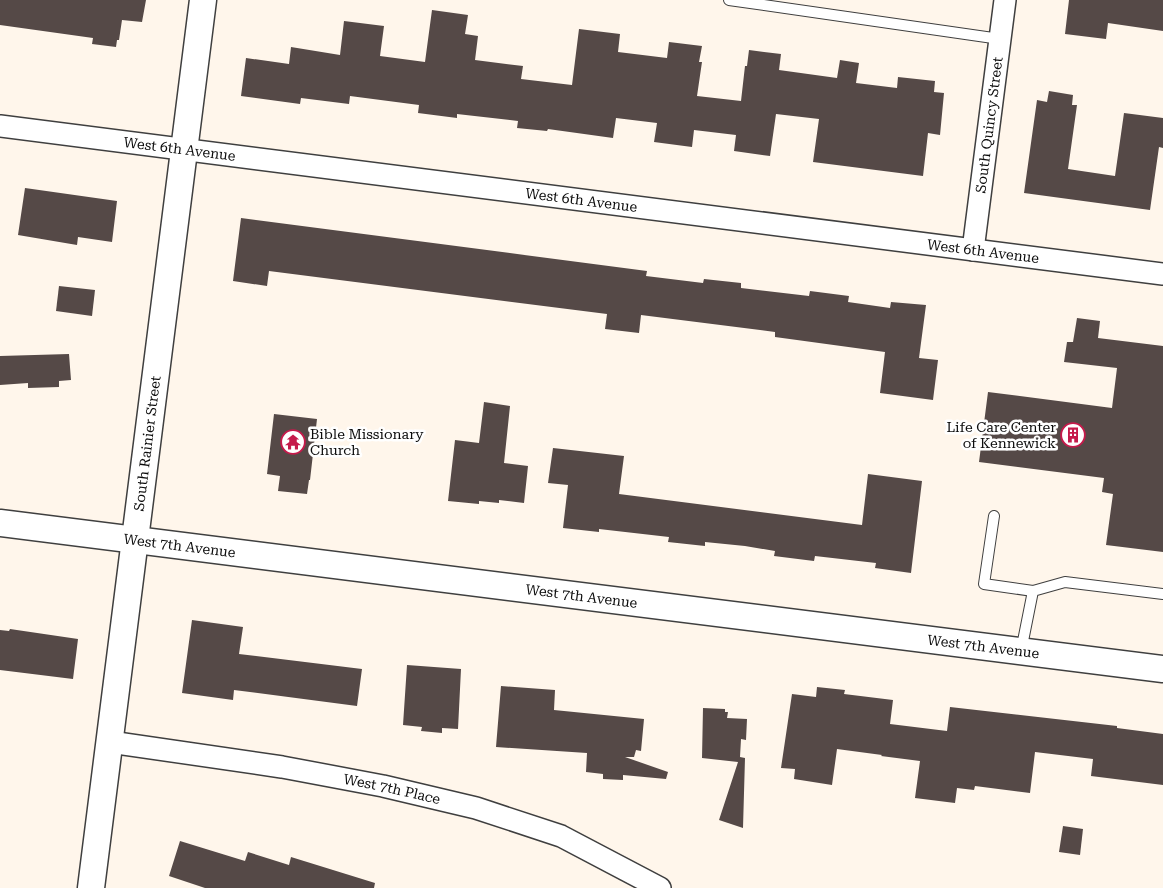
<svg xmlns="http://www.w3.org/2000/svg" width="1163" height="888" viewBox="0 0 1163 888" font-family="'Roboto Serif',serif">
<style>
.building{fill:#554947}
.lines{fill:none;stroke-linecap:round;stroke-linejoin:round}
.service-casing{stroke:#3f3f3f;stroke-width:12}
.minor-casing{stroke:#3f3f3f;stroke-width:24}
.tertiary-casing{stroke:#3f3f3f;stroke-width:29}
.service{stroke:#fff;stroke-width:10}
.minor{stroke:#fff;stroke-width:21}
.tertiary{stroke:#fff;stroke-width:26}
.labels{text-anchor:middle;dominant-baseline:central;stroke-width:5;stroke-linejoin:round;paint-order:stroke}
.street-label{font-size:14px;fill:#0c0c0c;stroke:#fff}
.poi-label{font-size:14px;fill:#0c0c0c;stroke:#fff;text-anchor:end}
</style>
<rect width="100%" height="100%" fill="#fff6eb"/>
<g class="building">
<polygon points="0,0 146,0 142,22 122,20 119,40 117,40 116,47 92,44 93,38 0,25"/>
<polygon points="1069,0 1163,0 1163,31 1108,23 1106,39 1065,34"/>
<polygon points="432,10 468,15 465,34 478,36 475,60 523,66 521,79 572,85 579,29 620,34 618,52 667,58 669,42 702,46 699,62 702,62 697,96 741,101 745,66 747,66 749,50 781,54 779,70 837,78 840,60 859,63 856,83 897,88 898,77 935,81 934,92 944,93 940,135 928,133 923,176 813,162 819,119 776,114 770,156 734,151 736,135 694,130 692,147 654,142 657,123 616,118 613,138 548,129 547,131 517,128 518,121 457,114 457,118 418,113 419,105 350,96 349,104 301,98 300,104 241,96 246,58 289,64 291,47 340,55 344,21 384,26 380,56 425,62"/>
<polygon points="1049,91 1073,95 1072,105 1077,105 1068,169 1115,176 1124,113 1163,118 1163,148 1159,147 1150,210 1024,193 1037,100 1047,102"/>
<polygon points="25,188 117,201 112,242 78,237 77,245 18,235"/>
<polygon points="241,218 647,271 646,276 703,283 704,279 741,283 741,288 809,296 810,291 849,296 848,302 890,308 891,302 926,305 919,358 938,360 933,400 880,393 885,352 775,337 775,332 641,315 639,333 605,329 607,314 269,271 267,286 233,281"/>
<polygon points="59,286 95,290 92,316 56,311"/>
<polygon points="1077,318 1100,321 1098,338 1163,346 1163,552 1106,545 1113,494 1102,492 1104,478 979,462 988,392 1112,408 1117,368 1064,362 1067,342 1073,342"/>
<polygon points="69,354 71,380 59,381 59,387 28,388 28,383 0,385 0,356"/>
<polygon points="484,402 510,406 504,463 528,466 524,503 499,500 499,503 479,501 479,504 448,501 455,440 479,443"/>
<polygon points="274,414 317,419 310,480 309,480 307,494 278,491 280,476 267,474"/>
<polygon points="553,448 624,456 619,494 862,525 868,474 922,481 911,573 875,568 876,563 815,556 814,561 774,556 775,551 745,546 705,542 705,546 668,542 669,537 599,529 599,532 563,528 568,485 548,483"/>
<polygon points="192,620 243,627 239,654 362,669 357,706 234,690 233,700 182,693"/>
<polygon points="10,629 78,639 73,679 0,670 0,630 9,631"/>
<polygon points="407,665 461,669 458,729 442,728 442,733 421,731 422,727 403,725"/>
<polygon points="501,686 555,690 554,710 644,719 641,751 636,750 634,757 625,757 668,772 666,779 623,775 623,780 603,779 603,774 586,772 587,753 496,747"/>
<polygon points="817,687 845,690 844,694 893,700 890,724 947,731 950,707 1117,726 1117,728 1163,734 1163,785 1091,776 1093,759 1035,752 1030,793 975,786 974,790 957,788 955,803 915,798 920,761 881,756 882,755 837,749 832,785 794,779 795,769 781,768 792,694 816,697"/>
<polygon points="703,708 725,709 725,712 728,712 727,718 747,719 746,740 741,739 740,757 745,758 743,828 719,820 738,762 702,758"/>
<polygon points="1063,826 1083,829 1080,855 1059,852"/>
<polygon points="180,841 245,861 248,852 289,865 291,857 375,883 374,888 205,888 169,876"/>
</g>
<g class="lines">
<g class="service-casing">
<g id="service">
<polyline points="729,0 1000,39"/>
<polyline points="994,516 984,584 1033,591"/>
<polyline points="1021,651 1033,591 1065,582 1163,594"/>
</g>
</g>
<g class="minor-casing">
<g id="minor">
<path id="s1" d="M0,126L1163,274"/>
<path id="s2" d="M973,250L1005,0"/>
<path id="s3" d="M110,742L282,767L383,786L476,808L561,836L660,888"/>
</g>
</g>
<g class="tertiary-casing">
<g id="tertiary">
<path id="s4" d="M0,523L1163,669"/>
<path id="s5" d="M91,888L203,0"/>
</g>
</g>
<use href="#service" class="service"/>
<use href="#minor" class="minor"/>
<use href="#tertiary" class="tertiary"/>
</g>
<defs>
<g id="building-ring" transform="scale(1.25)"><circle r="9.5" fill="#fff" stroke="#c51a4b" stroke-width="1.5"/><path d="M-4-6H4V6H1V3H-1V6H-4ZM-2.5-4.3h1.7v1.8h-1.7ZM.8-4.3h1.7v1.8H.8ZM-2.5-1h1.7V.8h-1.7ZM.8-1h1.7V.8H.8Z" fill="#c51a4b"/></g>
<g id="temple-ring" transform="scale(1.25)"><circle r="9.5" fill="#fff" stroke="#c51a4b" stroke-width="1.5"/><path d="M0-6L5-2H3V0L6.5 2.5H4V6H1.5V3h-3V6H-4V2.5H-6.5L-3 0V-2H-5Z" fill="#c51a4b"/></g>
</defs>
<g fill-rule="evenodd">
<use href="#building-ring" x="1073" y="435"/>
<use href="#temple-ring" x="293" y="442"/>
</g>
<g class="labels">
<g class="street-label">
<text stroke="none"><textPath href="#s2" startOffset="126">South Quincy Street</textPath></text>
<text stroke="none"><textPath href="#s1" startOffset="181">West 6th Avenue</textPath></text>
<text stroke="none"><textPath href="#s1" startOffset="586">West 6th Avenue</textPath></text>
<text stroke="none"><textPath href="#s1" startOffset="991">West 6th Avenue</textPath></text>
<text stroke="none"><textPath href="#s5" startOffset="448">South Rainier Street</textPath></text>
<text stroke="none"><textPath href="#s4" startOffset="181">West 7th Avenue</textPath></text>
<text stroke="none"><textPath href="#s4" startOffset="586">West 7th Avenue</textPath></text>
<text stroke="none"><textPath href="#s4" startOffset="991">West 7th Avenue</textPath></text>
<text stroke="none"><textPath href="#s3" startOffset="286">West 7th Place</textPath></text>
</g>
<g class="poi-label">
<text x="1056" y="427">Life Care Center<tspan x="1056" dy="16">of Kennewick</tspan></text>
<text x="310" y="434" text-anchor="start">Bible Missionary<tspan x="310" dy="16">Church</tspan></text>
</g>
</g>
</svg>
